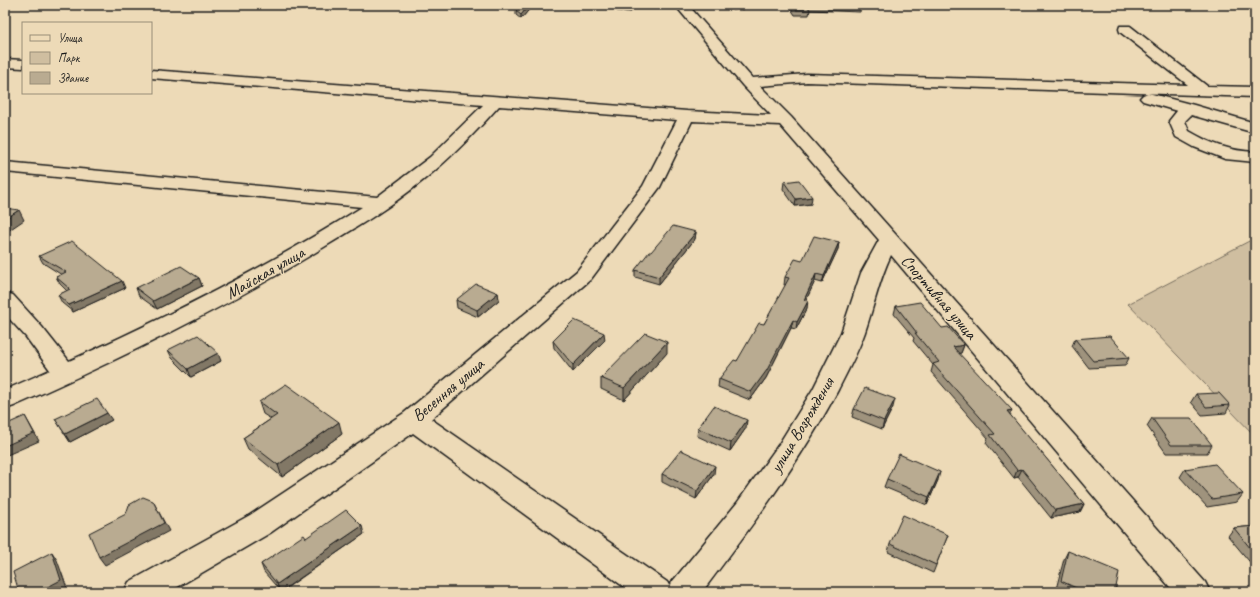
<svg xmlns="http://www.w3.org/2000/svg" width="1260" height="597" viewBox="0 0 1260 597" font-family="Caveat,sans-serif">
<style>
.green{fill:#cfbea0;stroke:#766d5e}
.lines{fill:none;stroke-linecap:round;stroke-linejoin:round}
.minor-casing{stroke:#1c1c1c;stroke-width:3}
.minor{fill:#eddab7;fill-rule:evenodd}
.wall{fill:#9f937d;stroke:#1c1c1c}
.shaded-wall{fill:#827866;stroke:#1c1c1c}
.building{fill:#b9ab91;stroke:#1c1c1c}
.labels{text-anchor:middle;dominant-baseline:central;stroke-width:3;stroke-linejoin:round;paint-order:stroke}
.street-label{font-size:17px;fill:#1c1c1c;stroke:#eddab7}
</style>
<rect width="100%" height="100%" fill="#eddab7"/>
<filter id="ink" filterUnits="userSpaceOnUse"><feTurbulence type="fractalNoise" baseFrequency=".025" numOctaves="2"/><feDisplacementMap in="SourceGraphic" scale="8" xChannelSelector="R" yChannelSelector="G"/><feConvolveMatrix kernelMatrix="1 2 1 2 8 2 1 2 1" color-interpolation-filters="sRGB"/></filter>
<g filter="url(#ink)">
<polygon class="green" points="1255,238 1255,436 1128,304"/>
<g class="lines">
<g class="minor-casing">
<g id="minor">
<path d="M675,5H688L752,78L807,74L1188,85L1120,32L1119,29L1120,26H1130L1207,86L1255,87V97L807,82L760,86L791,117L1205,582L1210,592H1174L891,255C879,280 874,306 865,332C858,352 847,372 838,390C800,462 751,527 702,592H631L413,433L270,533L169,592H124L129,582L250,515L404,413L577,271L643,186L677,120L499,106C475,133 450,159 421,182C388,209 352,230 316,252C219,311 117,360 14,406L5,409V390L50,370L26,337L5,314V293L13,295L42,327L69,361C170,316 268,266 362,207L5,172V162L377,197L430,157L483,105L151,78V70L687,111L771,115L743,86ZM692,121L780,125L879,240L861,273L841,333L813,389L779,444L737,503L672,582L670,587L667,582L431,419L591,279L660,187Z"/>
<polygon points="5,59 23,60 23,68 5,67"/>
<path d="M1148,93L1194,105L1255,123V133L1191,115L1185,121L1189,131C1211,144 1230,151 1255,152V162L1225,159L1194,147L1176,137L1169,121L1177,111L1143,101L1140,98L1143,95Z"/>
</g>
</g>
<use href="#minor" class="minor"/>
</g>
<g class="wall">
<polygon points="533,5 521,19 516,15 516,11"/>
<polygon points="597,5 634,5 631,12 617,11 617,6"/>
<polygon points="725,5 744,5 744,9 732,10"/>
<polygon points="791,5 860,5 861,7 860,12 810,10 809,15 795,15 791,9"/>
<polygon points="784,182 811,204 795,206 783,189"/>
<polygon points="696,232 695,239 659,284 635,277 635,270 651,252"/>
<polygon points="839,242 838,249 822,283 815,281 806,300 807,308 796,329 791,328 766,378 750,400 718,387 719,379 737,361 764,324 786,285 784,285 785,277 802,261"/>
<polygon points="39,256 125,288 73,312 62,303 58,295 67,291 60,284 56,277 62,275 43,263"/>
<polygon points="199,278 202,286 157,309 139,296 136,288"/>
<polygon points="498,293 499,300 478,317 457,308 456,300"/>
<polygon points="896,306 942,328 964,345 961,353 958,353 1084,504 1080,512 1051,518 1018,477 1014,478 986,443 988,438 931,372 933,365 913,341 914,338 894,314"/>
<polygon points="1075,339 1129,358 1125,366 1089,368 1072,346"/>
<polygon points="605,340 573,372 554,348 553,341"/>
<polygon points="168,350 221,361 191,377 172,358"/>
<polygon points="667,353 624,400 601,389 601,378"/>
<polygon points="1196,394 1230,405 1226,413 1202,415 1191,402"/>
<polygon points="259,402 342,434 282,477 248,449 243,438 271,419 263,414"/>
<polygon points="893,407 882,429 852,417 854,409"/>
<polygon points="1152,418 1212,445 1207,453 1166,453 1147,426"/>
<polygon points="55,419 112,420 70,442"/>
<polygon points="698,428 746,428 730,451 697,436"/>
<polygon points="1185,469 1243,494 1237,502 1207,507 1180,477"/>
<polygon points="662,474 714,474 696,499 662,482"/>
<polygon points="887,479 938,480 927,505 884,487"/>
<polygon points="1255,526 1255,567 1254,567 1228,536 1234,528"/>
<polygon points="364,534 281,592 264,572 261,564 306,538"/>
<polygon points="948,535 933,573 888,552 890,544"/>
<polygon points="1068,551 1115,592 1063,592 1056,589 1064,559"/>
</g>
<g class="shaded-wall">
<polygon points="529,5 533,5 521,19 521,15"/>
<polygon points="632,5 634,5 631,12 631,8"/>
<polygon points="732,5 744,5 744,9 732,10"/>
<polygon points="812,197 811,204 795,206 796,199"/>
<polygon points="19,210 24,220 5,233 5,219"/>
<polygon points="696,232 695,239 659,284 659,277"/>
<polygon points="839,242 838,249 822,283 824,276"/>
<polygon points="816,274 815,281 803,307 804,300"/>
<polygon points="199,278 202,286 157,309 153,301"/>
<polygon points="122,281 125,288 73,312 69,305"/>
<polygon points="498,293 499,300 478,317 477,310"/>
<polygon points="808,301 807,308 796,329 797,322"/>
<polygon points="793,320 791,328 766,378 750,400 751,392"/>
<polygon points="604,333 605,340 573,372 573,365"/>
<polygon points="667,342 667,353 624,400 624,388"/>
<polygon points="964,345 961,353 950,355 953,347"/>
<polygon points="218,353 221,361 191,377 188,369"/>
<polygon points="895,399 893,407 882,429 884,421"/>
<polygon points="1012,410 1008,418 1007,411"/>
<polygon points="107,413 112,420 70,442 65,434"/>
<polygon points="25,416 39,441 5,456 5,446"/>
<polygon points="747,420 746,428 730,451 731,443"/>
<polygon points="339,422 342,434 282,477 278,465"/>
<polygon points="715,466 714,474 696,499 697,491"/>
<polygon points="1022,469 1018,477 1014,478 1017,470"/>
<polygon points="940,472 938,480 927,505 929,497"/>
<polygon points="153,501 169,531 105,565 99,557"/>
<polygon points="1084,504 1080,512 1051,518 1055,510"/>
<polygon points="362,526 364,534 280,592 277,584"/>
<polygon points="52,552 57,560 67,588 59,592 38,592"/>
</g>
<g class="building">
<polygon points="519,5 529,5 521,15 516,11"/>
<polygon points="618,5 632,5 631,8 617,7"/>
<polygon points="792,5 860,5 861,7 807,5 810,10 796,10"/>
<polygon points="799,180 812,197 796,199 784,182"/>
<polygon points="5,208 19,210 5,219"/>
<polygon points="673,226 696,232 659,277 635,270 649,252 651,252"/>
<polygon points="814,236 839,242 824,276 816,274 804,300 808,301 797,322 793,320 767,370 751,392 719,379 734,360 737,361 759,323 764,324 789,278 785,277 795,259 802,261"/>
<polygon points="72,241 122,281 69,305 58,295 70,289 56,277 66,272 39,256"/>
<polygon points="181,266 199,278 153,301 136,288"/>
<polygon points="476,284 498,293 477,310 456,300"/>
<polygon points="920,302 942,328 948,327 964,345 953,347 1012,410 1007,411 1084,504 1055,510 1022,469 1017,470 990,435 995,434 933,364 939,362 915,333 917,333 896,306"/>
<polygon points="574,320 604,333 573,365 553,341"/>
<polygon points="645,333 667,342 624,388 601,378"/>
<polygon points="198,335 218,353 188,369 168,350"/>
<polygon points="1110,336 1129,358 1093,361 1075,339"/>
<polygon points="286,384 339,422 278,465 243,438 277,415 259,402"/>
<polygon points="865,388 895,399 884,421 854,409"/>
<polygon points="1219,393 1230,405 1206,407 1196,394"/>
<polygon points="97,399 107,413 65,434 55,419"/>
<polygon points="714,406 747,420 731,443 698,428"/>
<polygon points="25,416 34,433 5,446 5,425"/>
<polygon points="1152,418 1191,418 1212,445 1171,445"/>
<polygon points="681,450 715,466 697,491 662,474"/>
<polygon points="899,454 940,472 929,497 887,479"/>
<polygon points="1215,464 1243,494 1212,499 1185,469"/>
<polygon points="143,497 153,501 164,523 99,557 89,533 126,514 129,505"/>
<polygon points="346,510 362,526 277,584 261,564 304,535 306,538"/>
<polygon points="903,515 948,535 936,565 890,544"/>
<polygon points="1255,526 1255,554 1234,528"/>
<polygon points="1068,551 1119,572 1115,592 1085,592 1061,581"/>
<polygon points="52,552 61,580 38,592 19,592 13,572"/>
<polygon points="565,587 572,592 560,592"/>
</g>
</g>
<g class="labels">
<g class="street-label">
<text transform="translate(265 273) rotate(-30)">Майская улица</text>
<text transform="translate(939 297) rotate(49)">Спортивная улица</text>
<text transform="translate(448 390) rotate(-40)">Весенняя улица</text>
<text transform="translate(802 425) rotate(-59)">улица Возрождения</text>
</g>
</g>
<rect width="1260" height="597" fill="none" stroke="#eddab7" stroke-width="20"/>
<rect x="10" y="10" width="1240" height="577" fill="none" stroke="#1c1c1c" stroke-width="1.5" filter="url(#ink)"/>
<rect x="22" y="22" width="130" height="72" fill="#eddab7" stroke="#998e79"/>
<rect x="30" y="35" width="20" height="6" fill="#eddab7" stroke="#998e79"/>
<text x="58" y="42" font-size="12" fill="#1c1c1c">Улица</text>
<rect x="30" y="52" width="20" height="12" fill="#cfbea0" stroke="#998e79"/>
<text x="58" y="62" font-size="12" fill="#1c1c1c">Парк</text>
<rect x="30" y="72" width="20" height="12" fill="#b9ab91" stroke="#998e79"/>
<text x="58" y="82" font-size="12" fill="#1c1c1c">Здание</text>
</svg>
